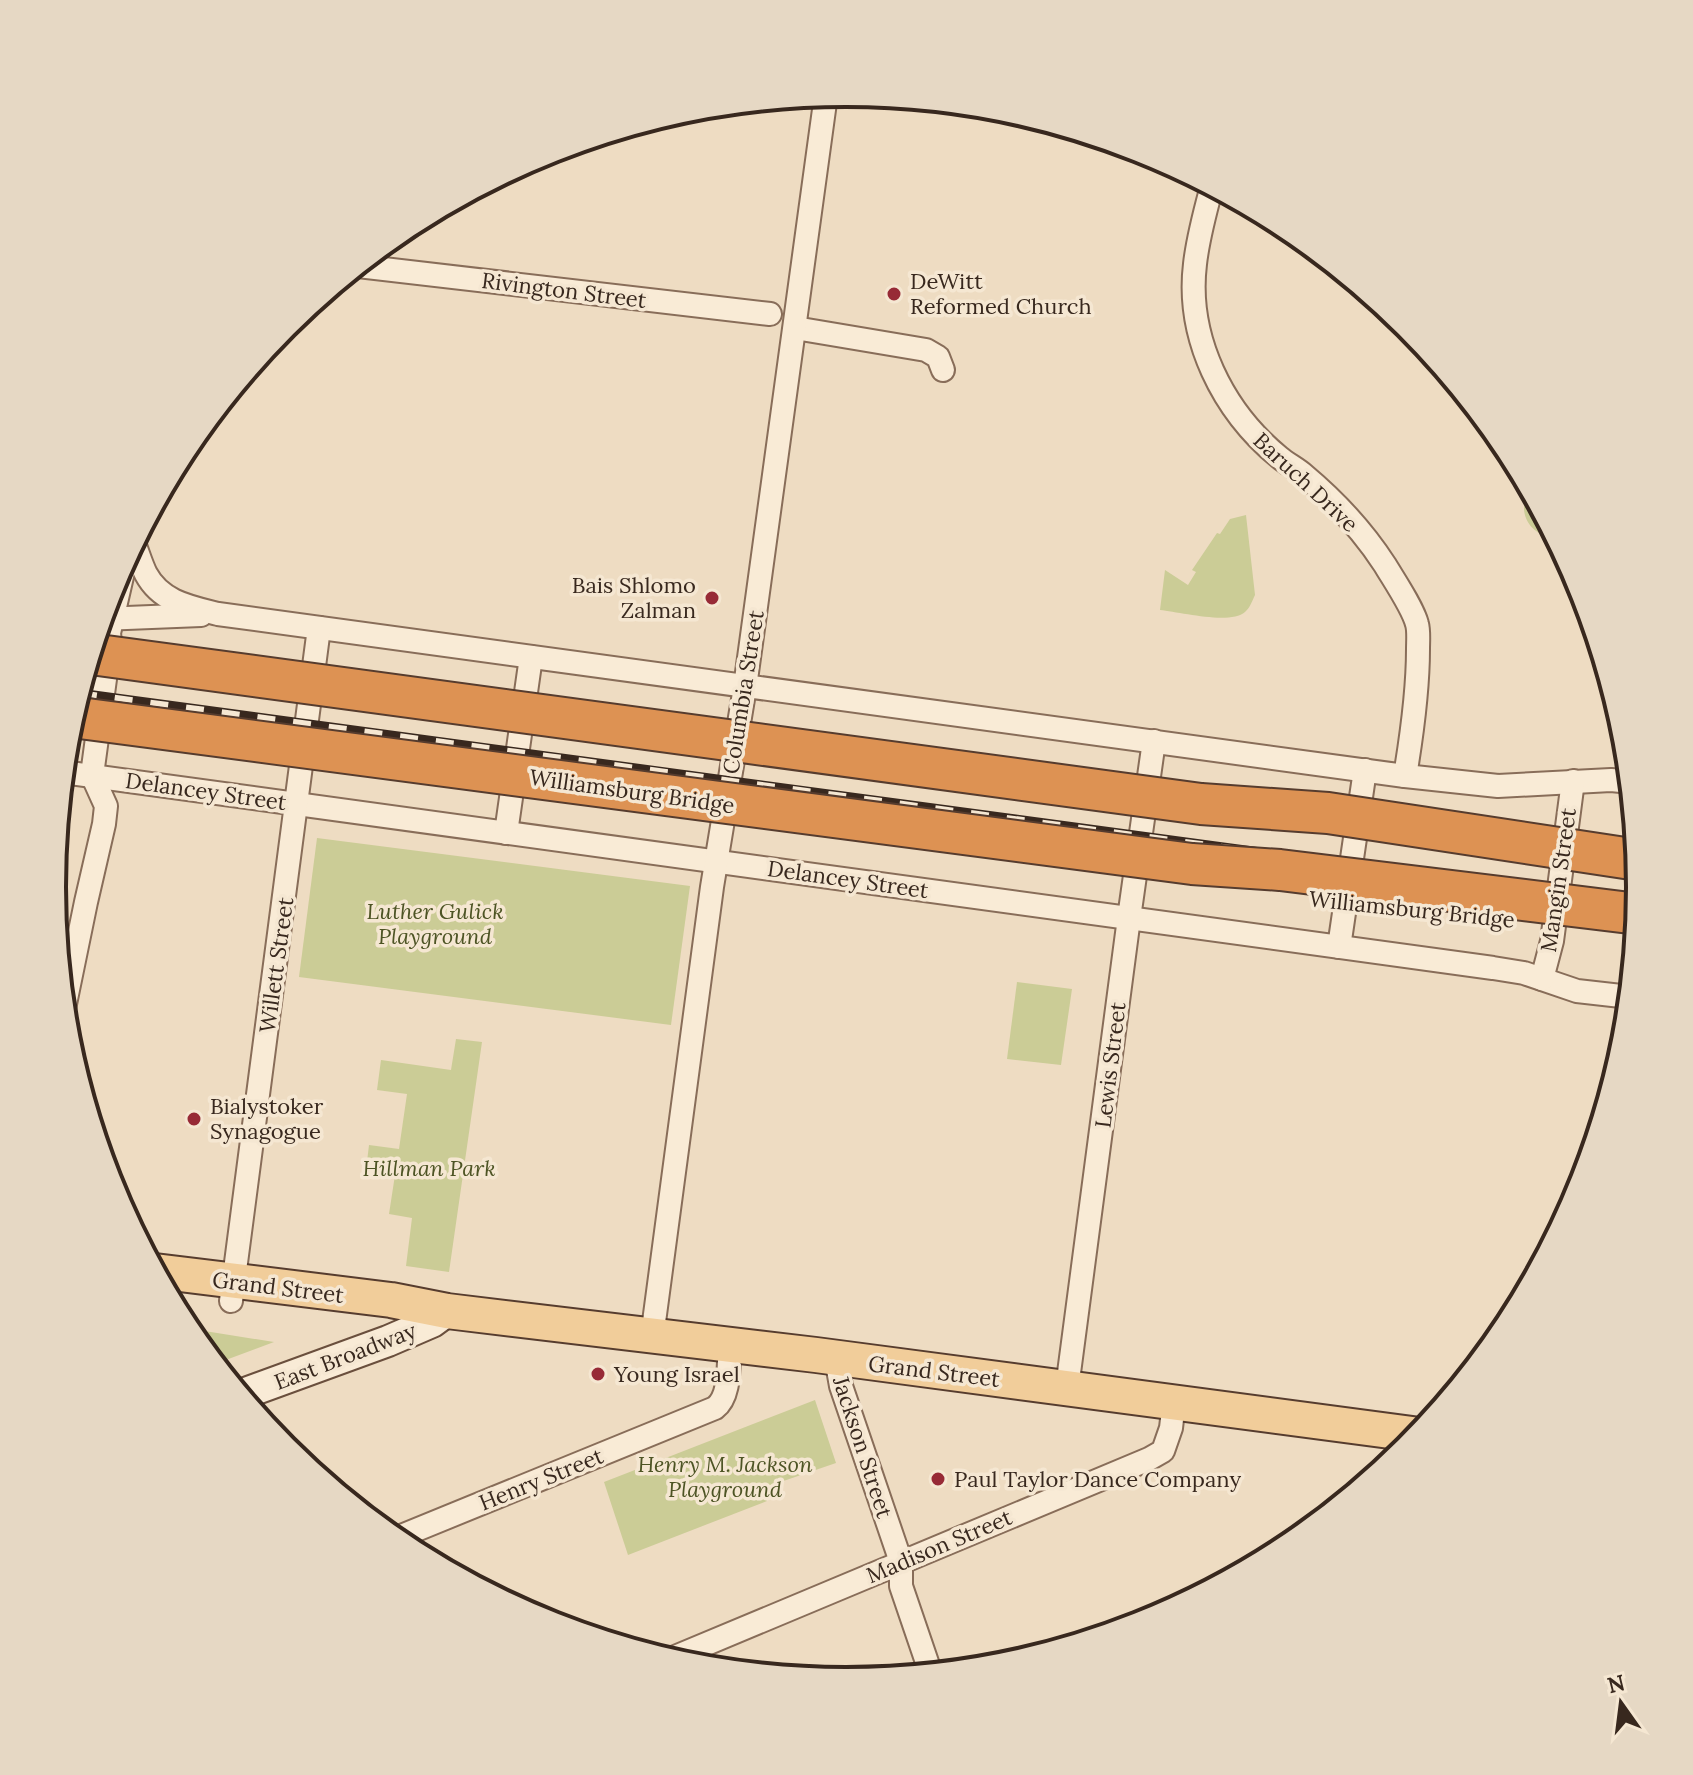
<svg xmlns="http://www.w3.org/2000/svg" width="1693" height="1775" viewBox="0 0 1693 1775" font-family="Lora,serif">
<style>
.green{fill:#cbcc96}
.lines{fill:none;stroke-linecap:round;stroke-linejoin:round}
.street-casing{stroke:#886d59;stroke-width:26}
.secondary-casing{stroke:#6a4f3d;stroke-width:34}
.primary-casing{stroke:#563c2e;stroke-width:38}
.street{stroke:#f9ebd6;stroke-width:22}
.secondary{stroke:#f9ebd6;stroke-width:30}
.primary{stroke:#f1cd9a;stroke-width:34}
.rail-casing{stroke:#38281e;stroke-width:9}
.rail{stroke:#f5e7d2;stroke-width:6;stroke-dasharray:18;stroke-linecap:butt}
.highway-bridge-casing{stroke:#563c2e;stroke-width:44;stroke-linecap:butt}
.highway-bridge{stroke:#dd9253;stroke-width:40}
.poi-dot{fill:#972a36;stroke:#f5e7d2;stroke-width:3}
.labels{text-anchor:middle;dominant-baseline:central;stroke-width:7;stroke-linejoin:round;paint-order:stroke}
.poi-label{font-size:22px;fill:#38281e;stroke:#f5e7d2;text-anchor:start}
.street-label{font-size:22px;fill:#38281e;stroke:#f5e7d2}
.park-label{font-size:22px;font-style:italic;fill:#4d5424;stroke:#f5e7d2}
.rim{fill:none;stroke:#38281e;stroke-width:4}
</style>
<rect width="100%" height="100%" fill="#eedcc2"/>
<g class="green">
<path d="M1530,488L1557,539C1541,537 1525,527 1524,509C1524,503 1528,494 1530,488Z"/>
<path d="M1246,515L1255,595C1252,601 1250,608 1245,612C1230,625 1180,612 1160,610L1165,570L1188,585L1196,572L1192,570L1217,533L1220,534L1230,519Z"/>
<polygon points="317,838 690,886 671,1025 299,977"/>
<polygon points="1017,982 1072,989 1061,1065 1007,1059"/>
<polygon points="456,1039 482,1042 449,1272 406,1266 412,1218 389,1214 395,1175 366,1170 369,1145 399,1149 407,1094 377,1090 381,1060 451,1070"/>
<polygon points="186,1328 274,1342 215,1364"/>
<polygon points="815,1400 836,1463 763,1488 767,1501 628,1555 604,1482"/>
</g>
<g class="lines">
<g class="street-casing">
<g id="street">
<path d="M1212,186C1205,212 1198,237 1195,264C1186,338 1223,411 1279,457C1287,464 1296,468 1304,475C1335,501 1363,531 1385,565C1394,580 1413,608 1417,624C1419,631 1418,641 1418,649C1418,691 1412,734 1405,776"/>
<polyline points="358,266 770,314"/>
<polyline points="795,328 926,350 938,357 943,370"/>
<path d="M134,543C138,553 141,564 146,574C161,602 190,607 218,614L1405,776L1498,786L1611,780L1631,782"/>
<polyline points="102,619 201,615"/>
<polyline points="63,772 1493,968 1524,973 1577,991 1630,997"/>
<polyline points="506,833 531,657"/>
<polyline points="1339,947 1365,770"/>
<polyline points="1542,979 1552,941 1573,781"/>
<polyline points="64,1009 86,902 104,824 106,806 92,775 110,642 109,633 126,559"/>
<polyline points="231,1301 319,628"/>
<polyline points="652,1337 712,887 745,687 826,95"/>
<polyline points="836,1358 841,1386 901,1562 901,1586 931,1674"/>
<polyline points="1067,1388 1129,918 1154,741"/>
<path d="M394,1539L715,1408C731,1396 728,1364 730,1345"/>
<polyline points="668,1660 1149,1459 1163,1451 1171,1428 1174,1402"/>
</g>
</g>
<g class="secondary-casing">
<polyline id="secondary" points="240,1395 388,1341 432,1322 447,1311"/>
</g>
<g class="primary-casing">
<polyline id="primary" points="155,1271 391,1300 447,1311 816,1355 1420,1435"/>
</g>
<use href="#street" class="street"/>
<use href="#secondary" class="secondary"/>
<use href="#primary" class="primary"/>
<g class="rail-casing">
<polyline id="rail" points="79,693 1639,903"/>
</g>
<use href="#rail" class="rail"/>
<g class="highway-bridge-casing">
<g id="highway-bridge">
<polyline points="91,654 1201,804 1328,813 1638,860"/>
<polyline points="72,717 1192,864 1280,870 1638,914"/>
</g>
</g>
<use href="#highway-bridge" class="highway-bridge"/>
</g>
<g class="poi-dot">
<circle cx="894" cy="294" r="8"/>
<circle cx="712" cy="598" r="8"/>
<circle cx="194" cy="1119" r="8"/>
<circle cx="598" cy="1374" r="8"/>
<circle cx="938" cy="1479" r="8"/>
</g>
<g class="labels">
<g class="poi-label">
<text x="910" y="281">DeWitt<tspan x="910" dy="25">Reformed Church</tspan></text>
<text x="696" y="585" text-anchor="end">Bais Shlomo<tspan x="696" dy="25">Zalman</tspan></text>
<text x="210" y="1106">Bialystoker<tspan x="210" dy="25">Synagogue</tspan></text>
<text x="614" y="1374">Young Israel</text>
<text x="954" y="1479">Paul Taylor Dance Company</text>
</g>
<g class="street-label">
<text transform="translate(564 290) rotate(7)">Rivington Street</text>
<text transform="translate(1306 482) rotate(43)">Baruch Drive</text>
<text transform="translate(743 692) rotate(-81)">Columbia Street</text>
<text transform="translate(206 791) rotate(8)">Delancey Street</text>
<text transform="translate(632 791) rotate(8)">Williamsburg Bridge</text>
<text transform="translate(848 879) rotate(8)">Delancey Street</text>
<text transform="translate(1558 880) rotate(-82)">Mangin Street</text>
<text transform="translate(1412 909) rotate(6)">Williamsburg Bridge</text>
<text transform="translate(276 965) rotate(-82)">Willett Street</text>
<text transform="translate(1110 1065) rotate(-83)">Lewis Street</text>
<text transform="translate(278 1287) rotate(7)">Grand Street</text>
<text transform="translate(345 1356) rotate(-21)">East Broadway</text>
<text transform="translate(934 1371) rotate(7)">Grand Street</text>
<text transform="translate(863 1447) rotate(72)">Jackson Street</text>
<text transform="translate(541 1479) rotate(-22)">Henry Street</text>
<text transform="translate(939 1546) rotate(-23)">Madison Street</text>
</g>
<g class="park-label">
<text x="435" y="911">Luther Gulick<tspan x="435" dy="25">Playground</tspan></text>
<text x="429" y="1168">Hillman Park</text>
<text x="725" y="1464">Henry M. Jackson<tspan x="725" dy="25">Playground</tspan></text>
</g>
</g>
<path d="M0 0H1693V1775H0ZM66 887a780 780 0 1 1 1560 0a780 780 0 1 1-1560 0Z" fill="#e6d8c4" fill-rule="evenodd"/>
<path class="rim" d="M66 887a780 780 0 1 1 1560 0a780 780 0 1 1-1560 0Z"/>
<g transform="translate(1621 1703) rotate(346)" stroke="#f5e7d2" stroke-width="6" paint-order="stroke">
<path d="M0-6L14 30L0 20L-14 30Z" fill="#38281e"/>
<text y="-12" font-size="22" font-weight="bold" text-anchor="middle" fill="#38281e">N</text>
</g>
</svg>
